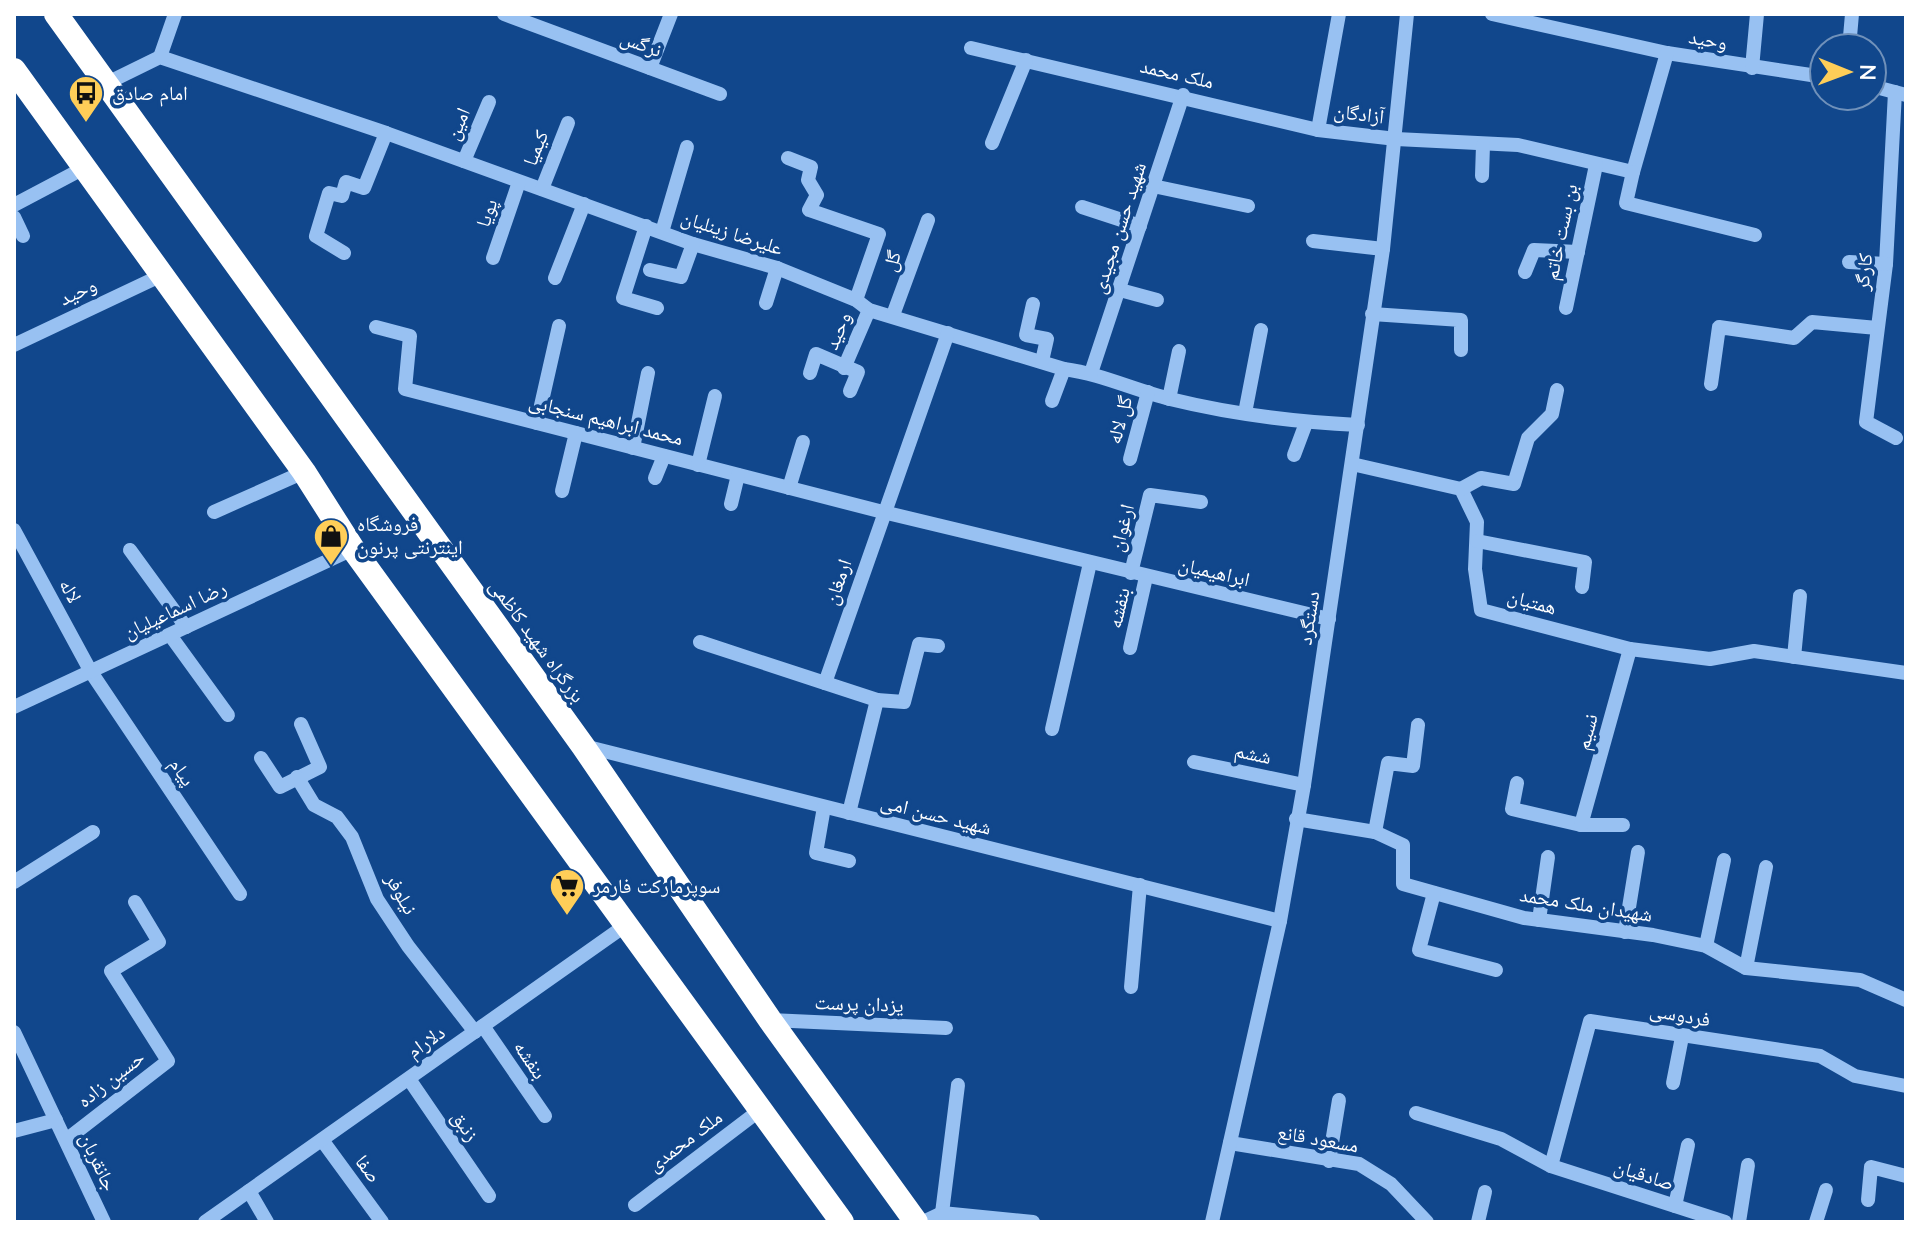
<svg xmlns="http://www.w3.org/2000/svg" width="1920" height="1236" viewBox="0 0 1920 1236" font-family="'Nunito Sans','Noto Naskh Arabic',sans-serif">
<style>
.lines{fill:none;stroke-linecap:round;stroke-linejoin:round}
.minor{stroke:#98c1f2;stroke-width:14}
.highway{stroke:#fff;stroke-width:24}
.labels{text-anchor:middle;dominant-baseline:central;stroke-width:7;stroke-linejoin:round;paint-order:stroke}
.street-label{font-size:20px;fill:#fff;stroke:#11478c}
.poi-label{font-size:20px;fill:#fff;stroke:#11478c;text-anchor:start}
</style>
<rect width="100%" height="100%" fill="#11478c"/>
<g class="lines">
<g class="minor">
<polyline points="504,14 720,94"/>
<polyline points="1492,14 1667,53 1824,77"/>
<polyline points="971,48 1318,130 1396,139 1518,145 1633,172 1667,53"/>
<polyline points="1849,48 1852,14"/>
<polyline points="160,57 175,14"/>
<polyline points="650,68 671,14"/>
<polyline points="1752,68 1757,14"/>
<path d="M105,84L160,57L386,133L693,244L777,268L856,300L869,310L1064,369C1101,374 1134,390 1170,399C1231,414 1295,422 1358,425"/>
<polyline points="1872,86 1906,95"/>
<polyline points="1895,92 1886,264 1866,422 1896,438"/>
<polyline points="1318,130 1339,14"/>
<polyline points="992,143 1026,60"/>
<polyline points="788,158 811,167 808,180 817,195 809,210 879,234 856,300"/>
<polyline points="464,161 489,102"/>
<polyline points="1633,172 1626,203 1755,235"/>
<polyline points="1482,176 1483,145"/>
<polyline points="1153,186 1248,206"/>
<polyline points="542,189 568,123"/>
<polyline points="14,205 84,168"/>
<polyline points="1082,207 1140,226"/>
<polyline points="14,217 23,236"/>
<polyline points="646,226 623,298 657,308"/>
<polyline points="662,232 687,147"/>
<polyline points="1313,241 1383,249"/>
<polyline points="344,253 316,236 329,193 342,196 346,182 364,188 386,133"/>
<polyline points="493,258 519,182"/>
<polyline points="1849,262 1886,264"/>
<polyline points="650,270 681,277 693,244"/>
<polyline points="1525,272 1534,250 1578,252"/>
<polyline points="555,278 584,204"/>
<polyline points="1120,290 1157,300"/>
<polyline points="766,303 777,268"/>
<polyline points="1033,304 1026,335 1047,339 1042,361"/>
<polyline points="1566,308 1596,165"/>
<polyline points="1372,314 1461,320 1461,350"/>
<polyline points="893,315 928,220"/>
<polyline points="376,327 410,336 405,389 883,512 1329,619"/>
<polyline points="14,345 160,276"/>
<polyline points="844,368 869,310"/>
<polyline points="810,373 816,354 858,372 850,391"/>
<polyline points="1091,373 1183,95"/>
<polyline points="1711,384 1719,327 1794,338 1812,322 1877,328"/>
<polyline points="1169,399 1179,351"/>
<polyline points="1052,401 1064,369"/>
<polyline points="1245,413 1261,330"/>
<polyline points="537,423 559,326"/>
<polyline points="633,448 648,373"/>
<polyline points="1294,455 1306,423"/>
<polyline points="1130,459 1148,392"/>
<polyline points="1352,464 1461,489 1477,522 1475,569 1481,610 1630,649 1710,659 1754,651 1906,673"/>
<polyline points="698,465 715,396"/>
<polyline points="655,478 664,456"/>
<polyline points="789,488 803,442"/>
<polyline points="1461,489 1481,478 1514,484 1528,438 1552,414 1557,390"/>
<polyline points="562,491 576,433"/>
<polyline points="731,504 738,475"/>
<polyline points="214,512 304,472"/>
<polyline points="14,530 91,672 240,894"/>
<polyline points="1477,541 1585,562 1582,587"/>
<polyline points="130,550 186,627"/>
<polyline points="1131,573 1150,495 1201,502"/>
<polyline points="170,635 228,715"/>
<polyline points="700,642 825,683"/>
<polyline points="1130,648 1146,577"/>
<polyline points="1794,657 1800,596"/>
<polyline points="877,700 904,702 919,644 938,646"/>
<polyline points="14,707 353,549"/>
<polyline points="1052,729 1090,563"/>
<polyline points="584,746 1280,921"/>
<polyline points="261,758 280,787 320,767 301,724"/>
<polyline points="1194,762 1304,785"/>
<polyline points="297,777 314,805 337,817 352,837 377,899 408,946 475,1032"/>
<polyline points="1517,783 1512,809 1581,825 1623,825"/>
<polyline points="824,807 816,853 849,861"/>
<polyline points="849,813 877,700 825,683 948,333"/>
<polyline points="1296,819 1375,832 1403,845 1403,884 1524,918 1653,935 1706,946 1746,968 1860,980 1906,1000"/>
<polyline points="1581,825 1630,649"/>
<polyline points="1375,832 1388,763 1413,766 1418,725"/>
<polyline points="14,882 93,832"/>
<polyline points="1434,893 1419,950 1496,970"/>
<polyline points="1539,920 1548,857"/>
<polyline points="1625,932 1638,852"/>
<polyline points="1706,946 1724,860"/>
<polyline points="1746,968 1766,867"/>
<polyline points="1131,987 1140,885"/>
<polyline points="770,1020 946,1028"/>
<polyline points="483,1026 545,1116"/>
<polyline points="14,1032 104,1222"/>
<polyline points="409,1079 489,1196"/>
<polyline points="1673,1083 1682,1037"/>
<polyline points="1416,1113 1501,1139 1551,1166 1725,1222"/>
<polyline points="14,1131 56,1120"/>
<polyline points="66,1140 168,1061 111,971 159,942 135,902"/>
<polyline points="322,1140 382,1222"/>
<polyline points="1230,1143 1359,1164 1391,1184 1427,1222"/>
<polyline points="1329,1161 1339,1100"/>
<polyline points="1551,1166 1590,1021 1820,1056 1855,1076 1906,1086"/>
<polyline points="249,1191 267,1222"/>
<polyline points="1868,1200 1871,1167 1906,1176"/>
<polyline points="635,1205 760,1110"/>
<polyline points="1675,1206 1688,1145"/>
<polyline points="942,1213 958,1085"/>
<polyline points="205,1222 626,925"/>
<polyline points="923,1222 942,1213 1033,1222"/>
<polyline points="1212,1222 1280,921 1304,785 1383,249 1407,14"/>
<polyline points="1478,1222 1485,1192"/>
<polyline points="1739,1222 1748,1165"/>
<polyline points="1816,1222 1826,1190"/>
</g>
<g class="highway">
<polyline points="56,14 583,746 770,1020 916,1222"/>
<polyline points="14,70 304,472 353,549 842,1222"/>
</g>
</g>
<defs>
<g id="bus-pin" transform="scale(1.8)"><path d="M0 17L-7.5 6A9.5 9.5 0 1 1 7.5 6Z" fill="#ffce58" stroke="#11478c"/><path d="M-5-6H5V4H4V6H2V4H-2V6H-4V4H-5ZM-3.5-4V0h7V-4ZM-3.5 1.2v1.5H-2V1.2ZM2 1.2v1.5H3.5V1.2Z" fill="#111"/></g>
<g id="shop-pin" transform="scale(1.8)"><path d="M0 17L-7.5 6A9.5 9.5 0 1 1 7.5 6Z" fill="#ffce58" stroke="#11478c"/><path d="M-5-2.5h2.3a2.7 3.5 0 0 1 5.4 0H5L5.5 6h-11ZM-1.5-2.5h3a1.5 2.3 0 0 0-3 0Z" fill="#111"/></g>
<g id="supermarket-pin" transform="scale(1.8)"><path d="M0 17L-7.5 6A9.5 9.5 0 1 1 7.5 6Z" fill="#ffce58" stroke="#11478c"/><path d="M-6-5.5h2.5l.6 2H6L4.5 2H-2.5L-4.4-4H-6ZM-1.5 3.2a1.3 1.3 0 1 0 .1 0ZM3 3.2a1.3 1.3 0 1 0 .1 0Z" fill="#111"/></g>
</defs>
<g fill-rule="evenodd">
<use href="#bus-pin" x="86" y="93"/>
<use href="#shop-pin" x="331" y="536"/>
<use href="#supermarket-pin" x="567" y="886"/>
</g>
<g class="labels">
<g class="street-label">
<text transform="translate(1708 40) rotate(10)">وحید</text>
<text transform="translate(641 44) rotate(20)">نرگس</text>
<text transform="translate(1177 74) rotate(13)">ملک محمد</text>
<text transform="translate(1359 114) rotate(7)">آزادگان</text>
<text transform="translate(458 124) rotate(-67)">امین</text>
<text transform="translate(536 148) rotate(-68)">کیمیا</text>
<text transform="translate(487 213) rotate(-71)">پویا</text>
<text transform="translate(1119 228) rotate(-72)">شهید حسن مجیدی</text>
<text transform="translate(1561 232) rotate(-78)">بن بست خاتم</text>
<text transform="translate(732 233) rotate(18)">علیرضا زینلیان</text>
<text transform="translate(892 261) rotate(-70)">گل</text>
<text transform="translate(1864 272) rotate(-84)">کارگر</text>
<text transform="translate(78 292) rotate(-25)">وحید</text>
<text transform="translate(838 331) rotate(-67)">وحید</text>
<text transform="translate(606 420) rotate(14)">محمد ابراهیم سنجابی</text>
<text transform="translate(1120 420) rotate(-75)">گل لاله</text>
<text transform="translate(1122 528) rotate(-76)">ارغوان</text>
<text transform="translate(1214 572) rotate(13)">ابراهیمیان</text>
<text transform="translate(838 582) rotate(-71)">ارمغان</text>
<text transform="translate(70 591) rotate(61)">لاله</text>
<text transform="translate(1532 602) rotate(15)">همتیان</text>
<text transform="translate(1119 608) rotate(-77)">بنفشه</text>
<text transform="translate(175 610) rotate(-25)">رضا اسماعیلیان</text>
<text transform="translate(1309 618) rotate(-81)">دستگرد</text>
<text transform="translate(537 641) rotate(54)">بزرگراه شهید کاظمی</text>
<text transform="translate(1587 732) rotate(-75)">نسیم</text>
<text transform="translate(1253 754) rotate(12)">ششم</text>
<text transform="translate(182 772) rotate(56)">پیام</text>
<text transform="translate(936 815) rotate(14)">شهید حسن امی</text>
<text transform="translate(401 894) rotate(61)">نیلوفر</text>
<text transform="translate(1586 905) rotate(9)">شهیدان ملک محمد</text>
<text transform="translate(859 1004) rotate(2)">یزدان پرست</text>
<text transform="translate(1680 1015) rotate(10)">فردوسی</text>
<text transform="translate(426 1042) rotate(-35)">دلارام</text>
<text transform="translate(530 1060) rotate(56)">بنفشه</text>
<text transform="translate(111 1079) rotate(-38)">حسین زاده</text>
<text transform="translate(465 1126) rotate(56)">زنبق</text>
<text transform="translate(1318 1139) rotate(10)">مسعود قانع</text>
<text transform="translate(685 1141) rotate(-37)">ملک محمدی</text>
<text transform="translate(98 1162) rotate(65)">جانقربان</text>
<text transform="translate(368 1169) rotate(54)">صفا</text>
<text transform="translate(1644 1175) rotate(18)">صادقیان</text>
</g>
<g class="poi-label">
<text x="112" y="93">امام صادق</text>
<text x="357" y="524">فروشگاه<tspan x="357" dy="23">اینترنتی پرنون</tspan></text>
<text x="593" y="886">سوپرمارکت فارمر</text>
</g>
</g>
<rect width="1920" height="1236" fill="none" stroke="#ffffff" stroke-width="32"/>
<g transform="translate(1848 72) rotate(91)"><circle r="38" fill="#11478c" stroke="#7091ba" stroke-width="2"/>
<path d="M0-6L14 30L0 20L-14 30Z" fill="#ffce58"/>
<text y="-12" font-size="22" font-weight="bold" text-anchor="middle" fill="#ffffff">N</text>
</g>
</svg>
